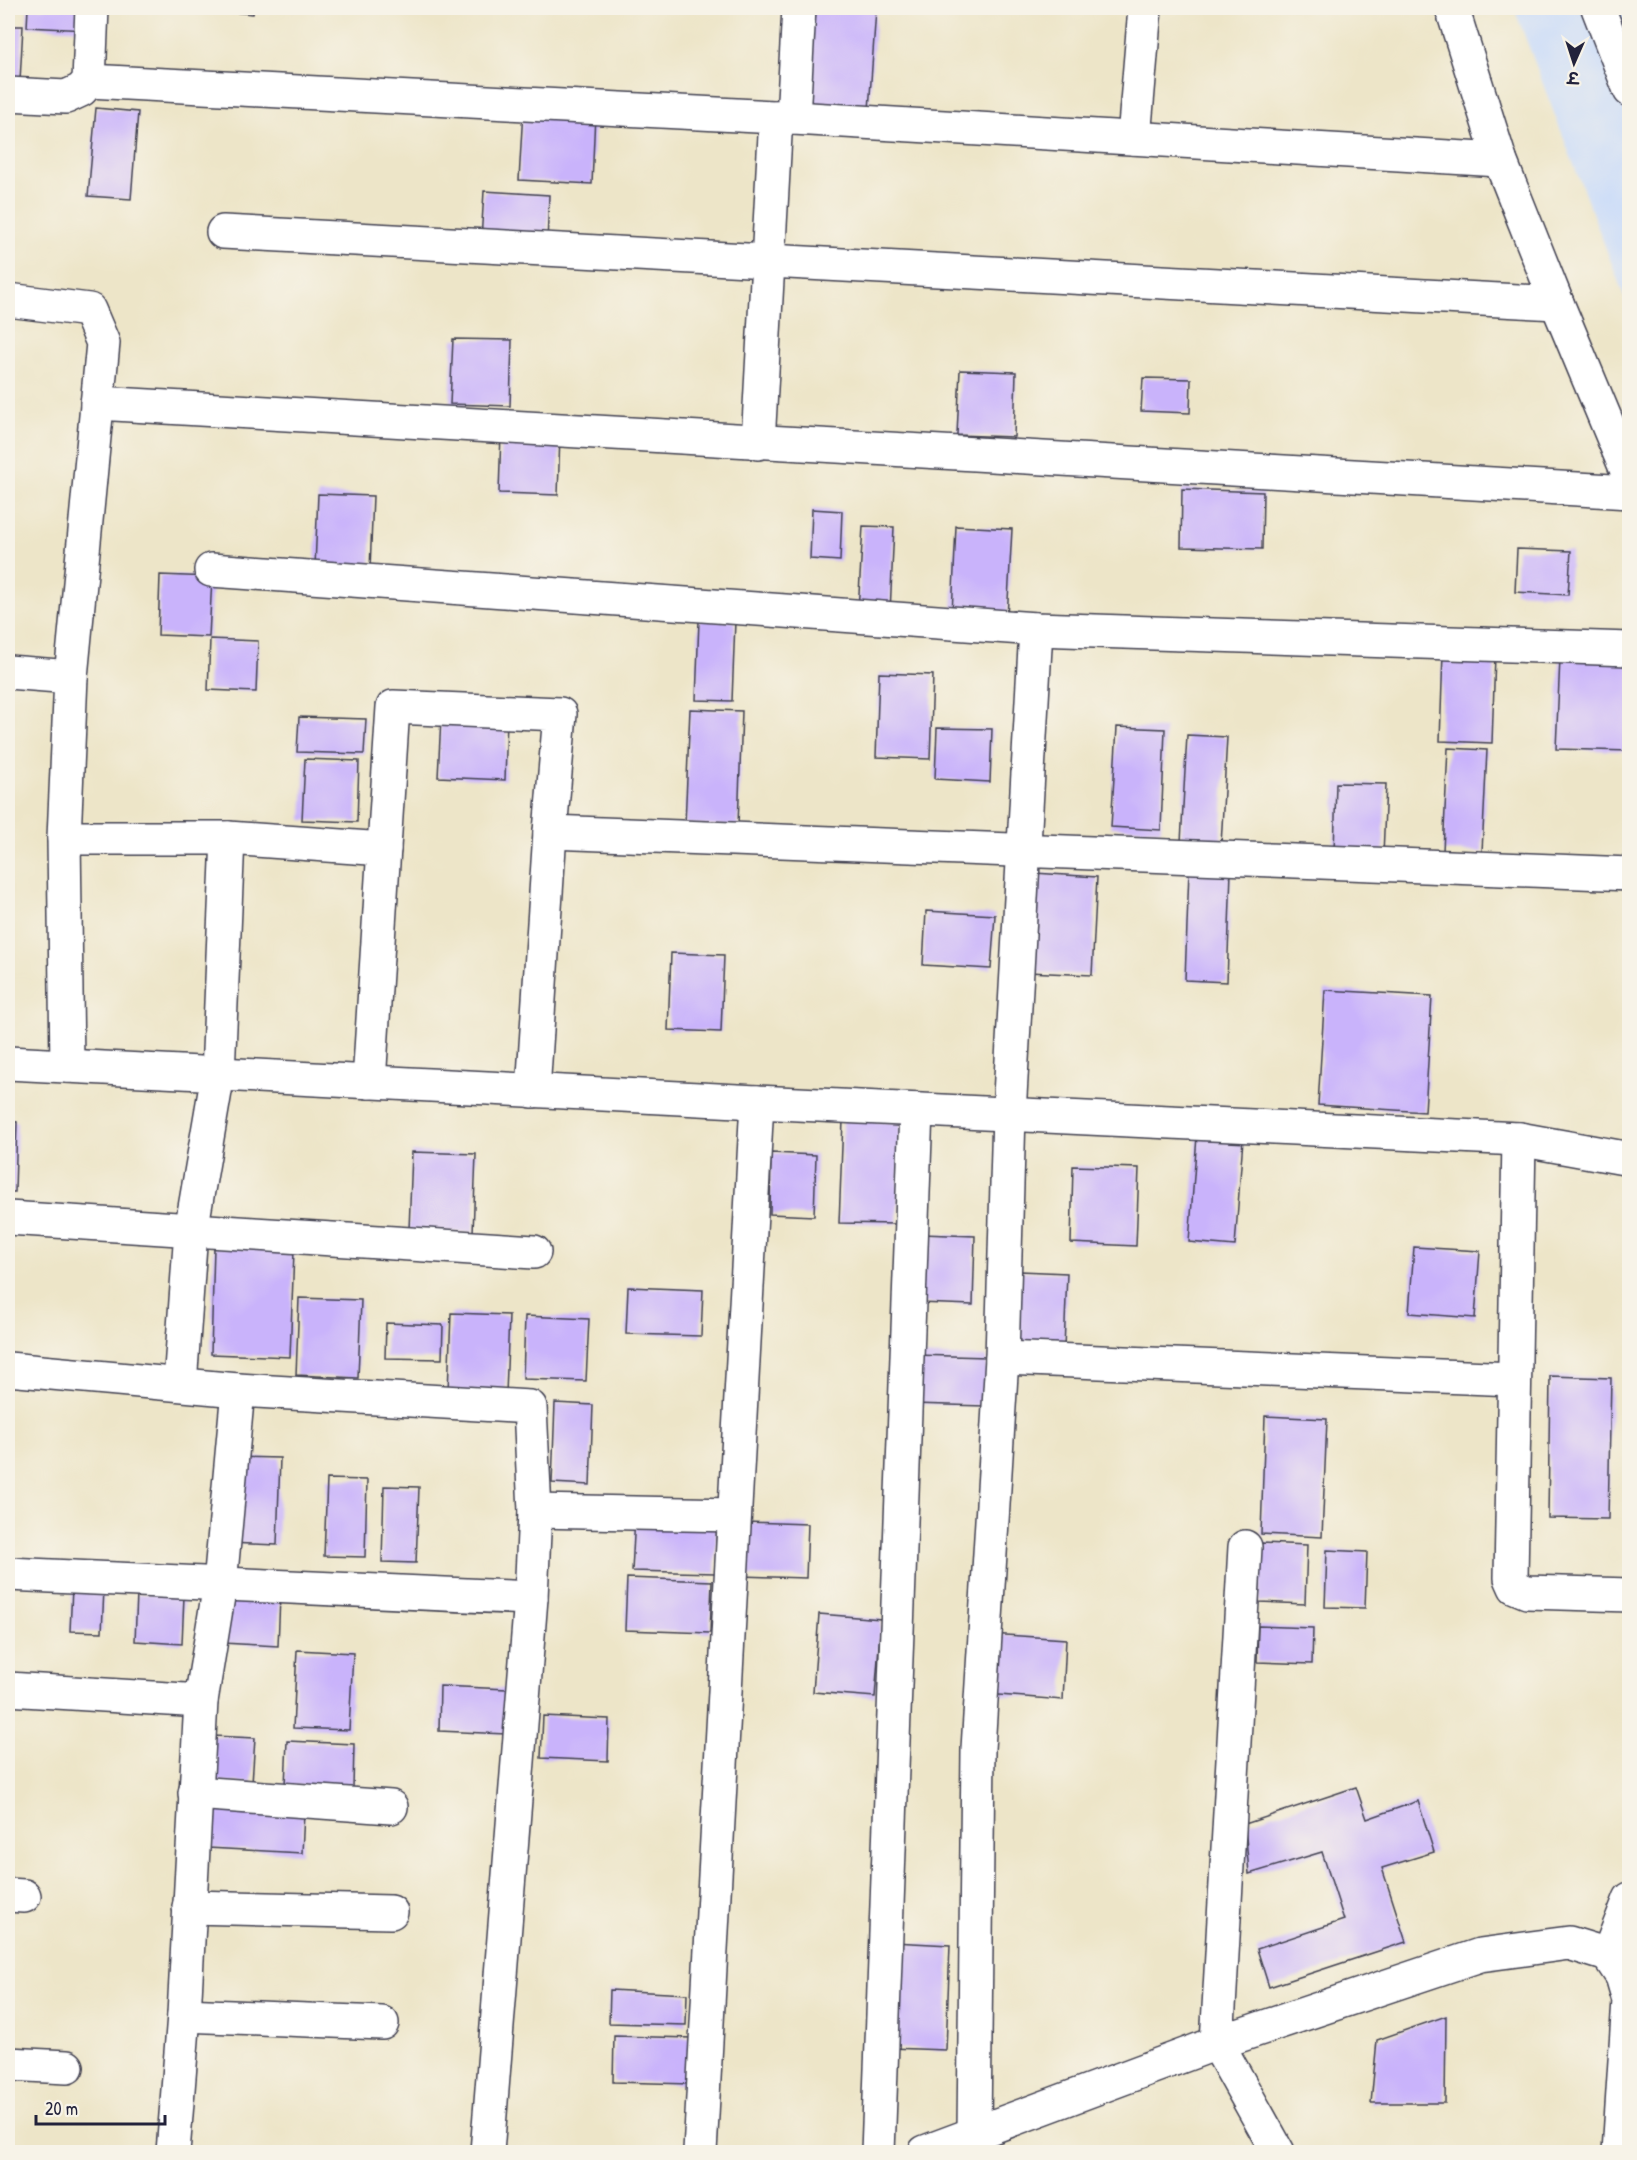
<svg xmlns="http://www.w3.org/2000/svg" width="1637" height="2160" viewBox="0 0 1637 2160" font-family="'Patrick Hand','Playpen Sans Deva',sans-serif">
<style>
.built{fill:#cadcf9}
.building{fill:#c9b3fb}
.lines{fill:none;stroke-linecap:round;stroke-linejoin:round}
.minor-casing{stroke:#403f50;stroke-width:36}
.minor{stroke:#fff;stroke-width:33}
</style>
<rect width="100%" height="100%" fill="#f7f3e8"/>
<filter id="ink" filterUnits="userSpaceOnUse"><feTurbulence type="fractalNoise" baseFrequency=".0167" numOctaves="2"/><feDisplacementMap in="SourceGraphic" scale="12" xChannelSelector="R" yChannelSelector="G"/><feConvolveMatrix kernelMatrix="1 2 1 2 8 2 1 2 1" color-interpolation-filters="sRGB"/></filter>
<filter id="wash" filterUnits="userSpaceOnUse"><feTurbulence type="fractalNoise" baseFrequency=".008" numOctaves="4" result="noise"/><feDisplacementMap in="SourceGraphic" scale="24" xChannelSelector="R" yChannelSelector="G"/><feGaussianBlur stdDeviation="1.35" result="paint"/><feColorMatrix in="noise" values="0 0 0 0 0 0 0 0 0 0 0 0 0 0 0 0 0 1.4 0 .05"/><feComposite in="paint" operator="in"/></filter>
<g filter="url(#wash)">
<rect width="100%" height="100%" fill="#ede5c8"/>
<polygon class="built" points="1514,8 1629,8 1629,309"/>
<g id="blocks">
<g class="building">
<polygon points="28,8 88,8 87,30 27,27"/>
<polygon points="197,8 254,8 253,14 197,9"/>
<polygon points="804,8 876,9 869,110 797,105"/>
<polygon points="8,26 23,26 20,81 8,81"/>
<polygon points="96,108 138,112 131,199 88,196"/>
<polygon points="523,110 595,114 592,184 519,180"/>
<polygon points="484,191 549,195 547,243 481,240"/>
<polygon points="453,339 512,340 510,406 450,404"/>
<polygon points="960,370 1016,372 1014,437 957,435"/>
<polygon points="1143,378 1191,379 1190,413 1141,411"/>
<polygon points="501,433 560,435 558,495 499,493"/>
<polygon points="1182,489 1263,492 1262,549 1181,547"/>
<polygon points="318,494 373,496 370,569 315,567"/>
<polygon points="812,509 842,511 840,561 810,559"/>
<polygon points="863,526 894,527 890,612 858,611"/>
<polygon points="956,526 1012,529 1007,618 952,614"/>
<polygon points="1517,549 1571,551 1568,595 1515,592"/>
<polygon points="160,575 212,577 209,637 158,635"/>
<polygon points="699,620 735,621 732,701 696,700"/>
<polygon points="210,639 258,641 256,692 208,690"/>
<polygon points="1443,653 1495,655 1492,743 1440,741"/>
<polygon points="1560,658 1630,661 1630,751 1556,749"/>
<polygon points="879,673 933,675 930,759 876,757"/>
<polygon points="690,709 742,711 738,826 685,824"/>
<polygon points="299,717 366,719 364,754 297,752"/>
<polygon points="441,718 507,720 505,780 438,777"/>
<polygon points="1117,727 1165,729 1161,830 1111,827"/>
<polygon points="937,728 992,729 990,782 935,779"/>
<polygon points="1187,735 1227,737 1221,845 1181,842"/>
<polygon points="1448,748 1487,750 1482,852 1443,851"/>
<polygon points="305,759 359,761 357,822 302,820"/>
<polygon points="1336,783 1386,784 1383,855 1334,853"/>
<polygon points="1189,870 1231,872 1227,982 1185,980"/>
<polygon points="1034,873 1097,877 1092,975 1028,972"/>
<polygon points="926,911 995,915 991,969 923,965"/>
<polygon points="671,953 724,955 721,1032 668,1030"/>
<polygon points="1325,990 1432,996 1425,1112 1318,1105"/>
<polygon points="843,1120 901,1123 897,1224 839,1223"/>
<polygon points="8,1121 17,1122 15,1192 8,1192"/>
<polygon points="1197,1136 1243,1139 1235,1246 1189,1242"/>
<polygon points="412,1152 476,1154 473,1233 409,1230"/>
<polygon points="771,1153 816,1155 814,1216 770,1214"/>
<polygon points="1073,1166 1139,1168 1136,1246 1071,1243"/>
<polygon points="922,1234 975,1236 973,1305 919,1303"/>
<polygon points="214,1247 294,1251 290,1357 211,1354"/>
<polygon points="1414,1247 1480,1251 1475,1318 1409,1313"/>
<polygon points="1020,1271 1067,1273 1064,1348 1017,1347"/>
<polygon points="628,1287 703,1290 701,1336 626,1334"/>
<polygon points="299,1298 361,1300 358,1378 296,1375"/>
<polygon points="451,1313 509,1315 506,1394 448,1392"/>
<polygon points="525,1316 589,1319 586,1381 523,1379"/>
<polygon points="386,1323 443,1325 442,1359 385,1358"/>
<polygon points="914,1355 987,1357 985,1406 912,1404"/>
<polygon points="1550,1376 1611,1378 1608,1519 1548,1518"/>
<polygon points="555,1403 593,1405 590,1485 552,1483"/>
<polygon points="1265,1416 1327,1419 1322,1537 1261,1534"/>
<polygon points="233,1457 280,1458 277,1545 229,1543"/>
<polygon points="327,1479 367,1480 365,1557 324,1556"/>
<polygon points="384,1486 419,1487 416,1563 382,1562"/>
<polygon points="635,1517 717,1521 715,1573 632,1571"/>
<polygon points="743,1522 808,1524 806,1578 741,1576"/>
<polygon points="1261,1543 1307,1545 1305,1604 1259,1602"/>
<polygon points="1327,1550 1367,1552 1365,1608 1325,1607"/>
<polygon points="627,1578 712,1581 710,1633 625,1630"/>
<polygon points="72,1588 104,1589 102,1632 70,1631"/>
<polygon points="137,1594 184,1596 182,1644 135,1641"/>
<polygon points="225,1594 280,1597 278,1646 223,1643"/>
<polygon points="819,1614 881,1619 875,1697 813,1692"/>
<polygon points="1258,1626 1313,1628 1312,1664 1257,1662"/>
<polygon points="990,1634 1066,1639 1063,1700 986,1694"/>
<polygon points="297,1650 353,1653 349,1730 293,1728"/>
<polygon points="440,1686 507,1689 506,1734 439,1731"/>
<polygon points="543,1716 609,1719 608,1761 541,1758"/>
<polygon points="213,1736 255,1738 252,1783 211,1781"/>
<polygon points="287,1741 354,1744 353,1788 285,1785"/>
<polygon points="1356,1787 1367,1819 1418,1801 1434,1852 1382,1868 1406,1942 1269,1987 1257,1949 1344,1920 1322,1852 1249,1874 1245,1824"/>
<polygon points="210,1808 304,1813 302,1853 208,1848"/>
<polygon points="893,1942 950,1945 946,2050 889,2048"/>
<polygon points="610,1990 687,1994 686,2025 609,2023"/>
<polygon points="1446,2016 1445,2103 1371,2103 1377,2040"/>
<polygon points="614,2036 693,2038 691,2084 613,2082"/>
</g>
</g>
</g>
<g filter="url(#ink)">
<use href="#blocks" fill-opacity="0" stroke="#403f50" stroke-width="1.5"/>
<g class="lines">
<g class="minor-casing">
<g id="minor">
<polyline points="1452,8 1500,160 1557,303 1630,478"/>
<polyline points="1598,8 1630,90"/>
<polyline points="89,81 793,118 1500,160"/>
<polyline points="8,94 66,97 81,90 89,81 92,8"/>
<polyline points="793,118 799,8"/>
<polyline points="1134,138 1145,8"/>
<polyline points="223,232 1557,303"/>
<polyline points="8,300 89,310 103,343 71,677 64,838 67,1066"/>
<polyline points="97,403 1630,492"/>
<polyline points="758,443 776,117"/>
<polyline points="211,570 1036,629 1630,649"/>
<polyline points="8,672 71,677"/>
<polyline points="550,832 1630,874"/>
<polyline points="64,838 228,838 384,849"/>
<polyline points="8,1063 757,1102 1519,1139 1630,1159"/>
<polyline points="369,1082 393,707 560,714 550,832 533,1091"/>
<polyline points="1519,1139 1511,1578 1515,1587 1527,1592 1630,1595"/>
<polyline points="8,1218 534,1252"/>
<polyline points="1002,1358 1514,1379"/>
<polyline points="8,1369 238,1390 530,1407 535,1511 531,1598 487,2152"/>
<polyline points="180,1384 191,1231 218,1074 228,838"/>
<polyline points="535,1511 734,1515"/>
<polyline points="1245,1547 1217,2043 1278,2152"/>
<polyline points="8,1574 531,1598"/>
<polyline points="8,1689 201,1701"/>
<polyline points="195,1793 391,1807"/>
<polyline points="8,1895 24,1896"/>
<polyline points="189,1907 391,1912"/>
<polyline points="1608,1955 1630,1899"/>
<polyline points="184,2015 382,2023"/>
<polyline points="8,2064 67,2067"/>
<polyline points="974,2133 978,1749 1002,1358 1009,1114 1036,629"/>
<polyline points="173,2152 184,2015 201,1701 220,1584 238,1390"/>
<polyline points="700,2152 757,1102"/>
<polyline points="878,2152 916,1110"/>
<polyline points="925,2152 1217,2043 1480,1955 1569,1943 1608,1955 1622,1976 1629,2000 1619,2152"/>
</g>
</g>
<use href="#minor" class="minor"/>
</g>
</g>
<rect width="1637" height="2160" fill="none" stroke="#f7f3e8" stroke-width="30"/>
<g transform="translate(1574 63) rotate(183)" stroke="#f7f3e8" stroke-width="4.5" paint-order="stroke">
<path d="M0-4.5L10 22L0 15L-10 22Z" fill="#22223b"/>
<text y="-9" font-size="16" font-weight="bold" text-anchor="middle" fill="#22223b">उ</text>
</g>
<path d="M36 2115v9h129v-9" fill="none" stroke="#22223b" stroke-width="3"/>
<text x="45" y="2115" font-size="18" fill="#22223b" stroke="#f7f3e8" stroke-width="4.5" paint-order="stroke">20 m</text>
</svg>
